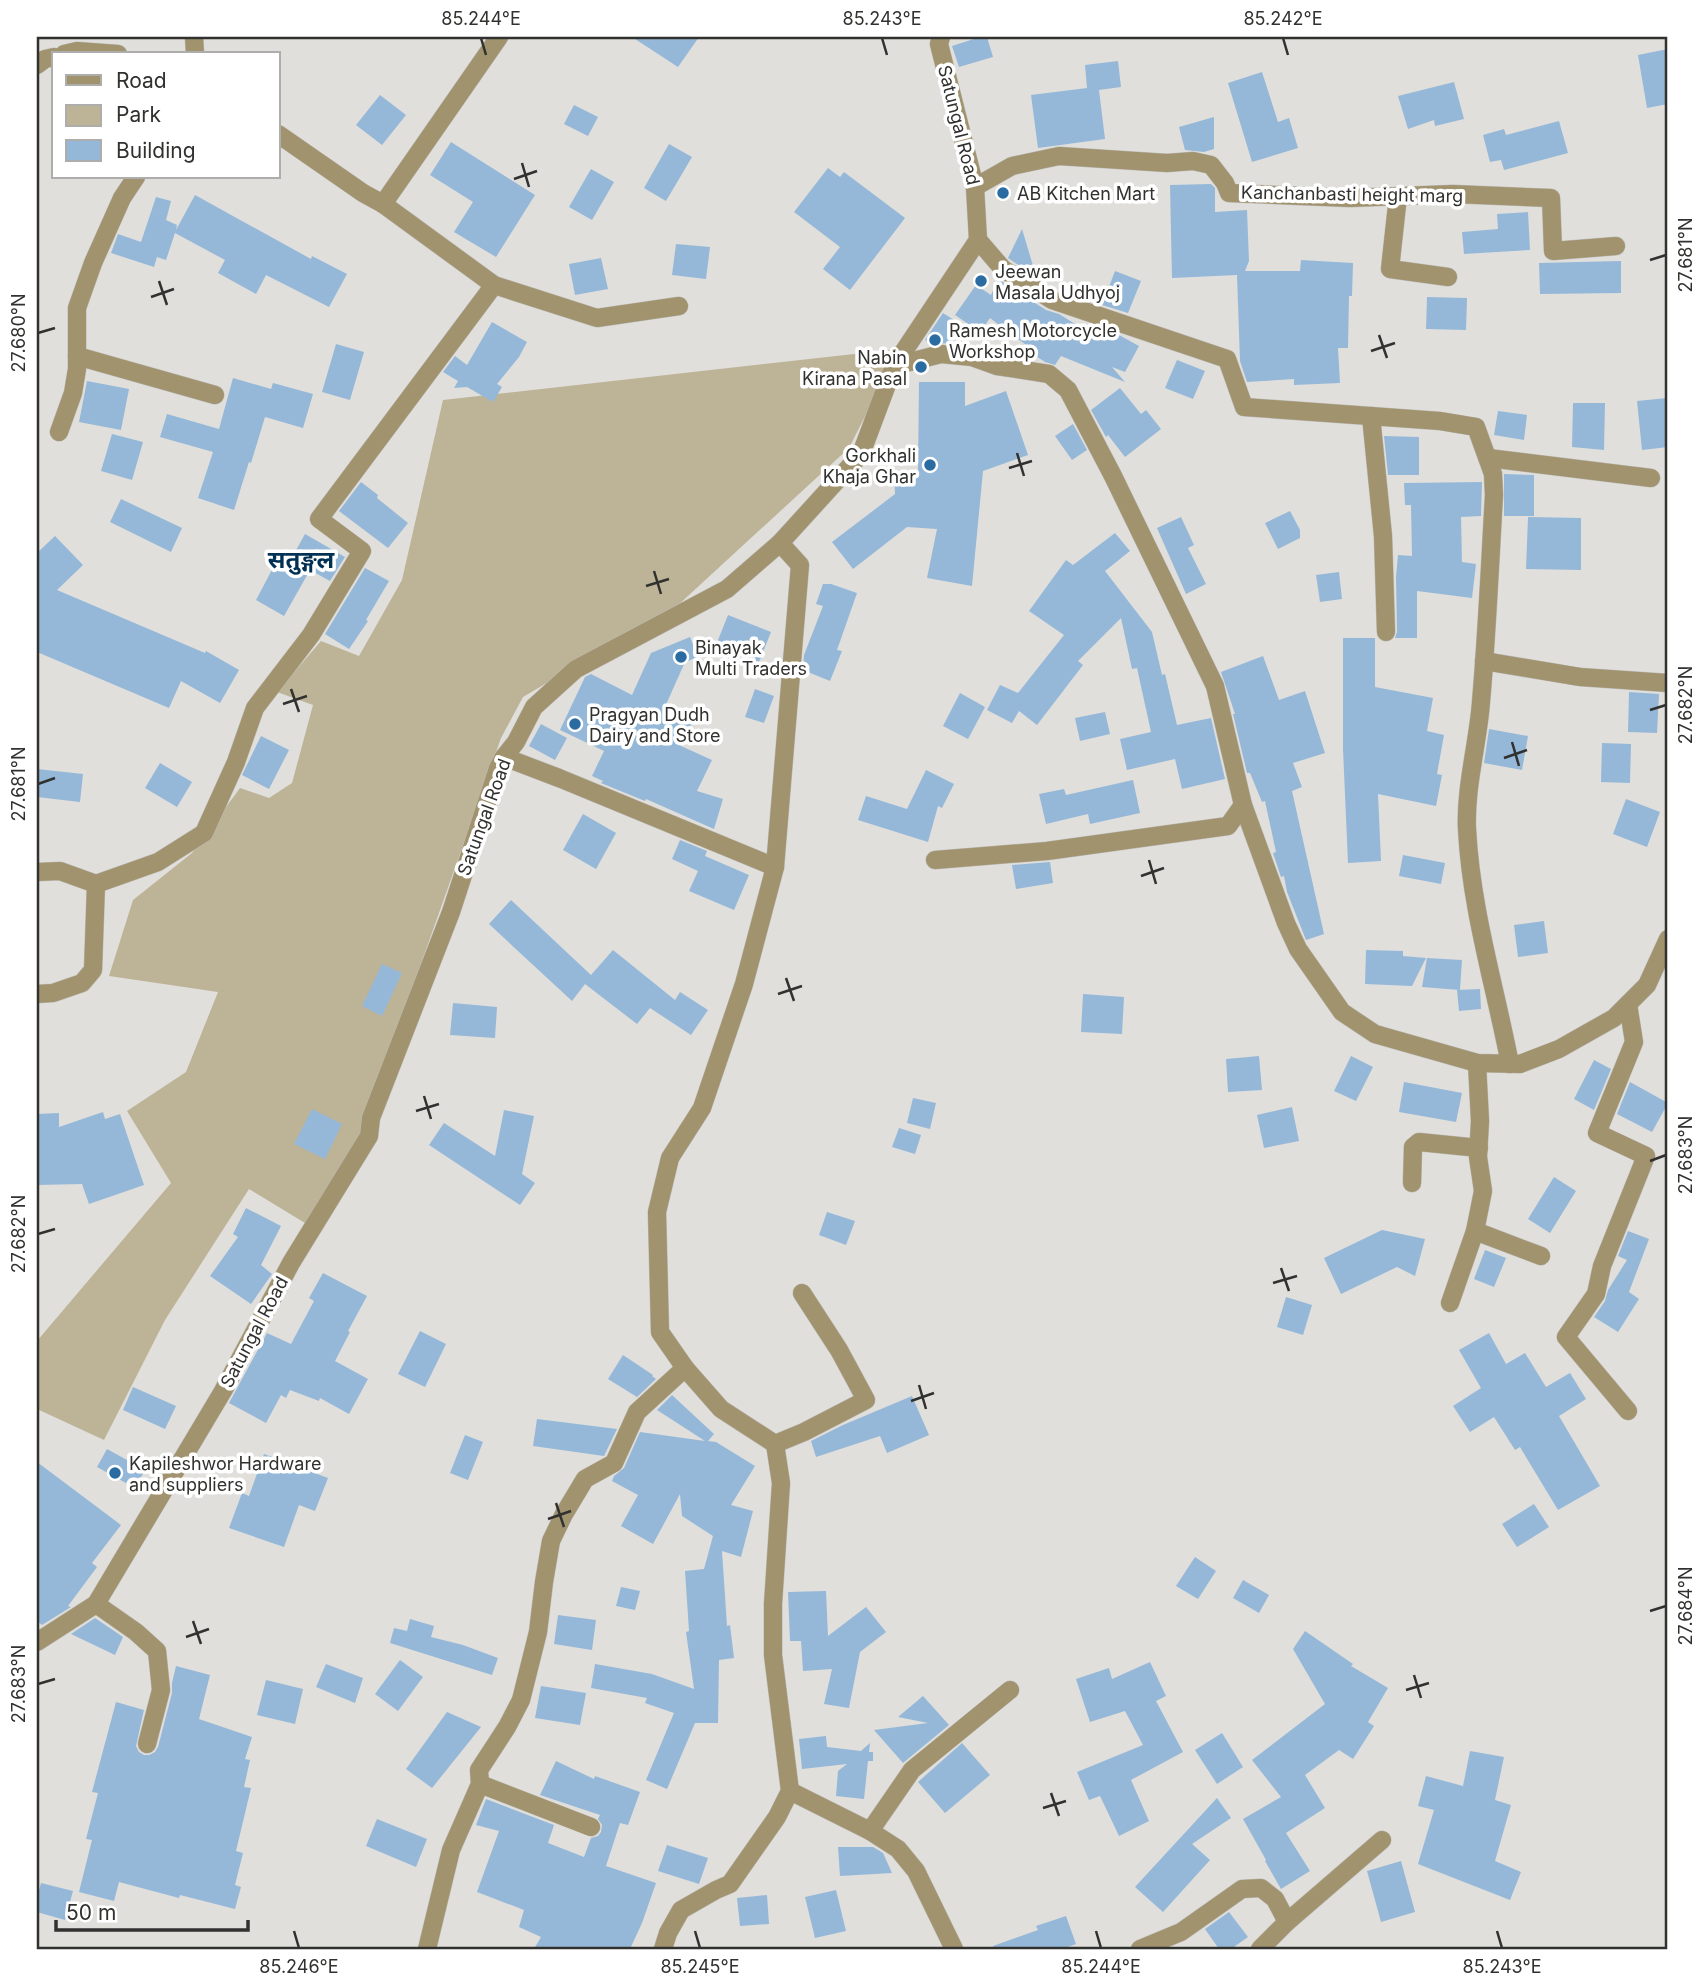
<svg xmlns="http://www.w3.org/2000/svg" width="1705" height="1986" viewBox="0 0 1705 1986" font-family="Inter,'Noto Sans Devanagari',sans-serif">
<style>
.green{fill:#bdb397}
.building{fill:#95b8d9}
.lines{fill:none;stroke-linecap:round;stroke-linejoin:round}
.minor-casing{stroke:#bdbcb9;stroke-width:19}
.minor{stroke:#a1936e;stroke-width:18}
.ticks{fill:none;stroke:#31312f;stroke-width:2.5}
.poi-dot{fill:#2a6ca2;stroke:#fff;stroke-width:2.5}
.labels{text-anchor:middle;dominant-baseline:central;stroke-width:7;stroke-linejoin:round;paint-order:stroke}
.street-label{font-size:18px;fill:#31312f;stroke:#fff}
.poi-label{font-size:18px;fill:#31312f;stroke:#fff;text-anchor:start}
.district-label{font-size:24px;font-weight:bold;fill:#003053;stroke:#fff}
.neatline{fill:none;stroke:#31312f;stroke-width:2.5}
.ticks-label{font-size:18px;text-anchor:middle;fill:#31312f}
</style>
<rect width="100%" height="100%" fill="#e0dfdb"/>
<polygon class="green" points="899,349 849,448 676,607 523,697 501,738 361,1133 305,1223 249,1189 165,1320 104,1440 37,1409 37,1341 171,1183 127,1111 186,1072 218,992 109,976 133,900 192,853 240,788 269,798 292,783 313,705 277,692 321,641 359,656 402,580 443,400"/>
<g class="building">
<polygon points="632,37 699,37 678,67"/>
<polygon points="980,37 987,37 993,57 959,67 952,46"/>
<polygon points="1668,49 1668,104 1647,108 1638,55"/>
<polygon points="1118,61 1121,87 1099,90 1105,139 1038,148 1031,95 1087,88 1085,65"/>
<polygon points="1262,72 1278,122 1289,118 1298,148 1252,162 1228,83"/>
<polygon points="1454,82 1464,119 1435,126 1434,120 1408,129 1398,96"/>
<polygon points="380,95 406,115 382,145 356,125"/>
<polygon points="574,105 598,117 588,136 564,124"/>
<polygon points="1214,117 1214,149 1204,152 1185,150 1179,127"/>
<polygon points="1559,121 1568,153 1504,170 1501,160 1490,162 1483,135 1504,129 1506,135"/>
<polygon points="451,142 535,195 496,257 454,232 473,202 430,175"/>
<polygon points="669,144 692,157 666,201 644,188"/>
<polygon points="828,168 840,177 844,172 905,218 850,290 823,269 840,247 794,212"/>
<polygon points="591,169 614,182 592,220 569,207"/>
<polygon points="1211,184 1215,188 1215,212 1247,210 1249,261 1245,271 1300,271 1301,260 1353,263 1352,296 1349,296 1348,348 1338,348 1340,383 1294,385 1294,379 1247,382 1240,361 1237,275 1172,278 1170,185"/>
<polygon points="195,195 311,259 312,256 347,274 329,307 266,275 256,294 218,273 225,260 175,233 166,260 157,257 154,267 111,253 118,234 141,242 156,197 171,201 166,220 177,225 176,230"/>
<polygon points="1528,212 1530,250 1464,254 1462,232 1498,229 1497,214"/>
<polygon points="1022,229 1034,269 1032,274 1008,258"/>
<polygon points="676,244 710,247 706,279 672,275"/>
<polygon points="601,258 608,289 575,295 569,264"/>
<polygon points="1621,261 1621,293 1540,294 1539,263"/>
<polygon points="1115,271 1141,281 1128,313 1102,305"/>
<polygon points="998,279 1046,310 1059,314 1085,330 1087,324 1119,335 1139,346 1125,372 1112,367 1125,382 1061,356 1055,365 1045,362 1028,351 1030,348 990,318 980,332 955,315 976,285 991,295"/>
<polygon points="1427,297 1467,298 1466,330 1426,329"/>
<polygon points="943,313 962,325 950,343 932,344 925,340"/>
<polygon points="492,322 527,342 519,357 497,384 502,387 493,402 467,387 454,388 458,381 443,372 455,356 467,365"/>
<polygon points="336,344 364,352 350,400 322,392"/>
<polygon points="1177,360 1205,371 1193,399 1165,388"/>
<polygon points="233,378 271,389 273,383 313,394 303,428 265,417 251,463 249,462 234,510 198,498 213,452 160,437 167,414 219,429"/>
<polygon points="87,381 129,389 121,430 79,422"/>
<polygon points="919,382 965,382 965,406 1006,391 1028,455 983,471 972,586 927,578 937,529 907,527 853,569 832,542 895,494 894,471 918,470"/>
<polygon points="1120,388 1141,414 1146,410 1161,429 1125,457 1108,435 1106,437 1091,410"/>
<polygon points="1667,398 1668,447 1642,450 1637,401"/>
<polygon points="1573,403 1605,403 1604,450 1572,447"/>
<polygon points="1498,411 1527,415 1524,440 1494,435"/>
<polygon points="1073,424 1087,450 1072,460 1055,436"/>
<polygon points="112,434 143,442 132,480 101,471"/>
<polygon points="1384,436 1419,437 1419,475 1388,475"/>
<polygon points="1504,474 1534,475 1534,516 1504,516"/>
<polygon points="361,482 378,495 377,498 408,523 388,548 339,511"/>
<polygon points="1482,482 1481,516 1461,517 1462,562 1476,564 1472,598 1417,591 1417,638 1395,638 1397,632 1396,577 1398,555 1412,556 1411,505 1405,505 1404,483"/>
<polygon points="121,499 182,528 171,552 110,522"/>
<polygon points="1290,511 1300,530 1300,538 1278,549 1265,523"/>
<polygon points="1181,517 1194,545 1188,548 1206,584 1186,594 1157,528"/>
<polygon points="1528,517 1581,518 1581,570 1526,569"/>
<polygon points="1115,533 1130,551 1105,571 1152,632 1162,675 1165,674 1177,725 1211,718 1225,779 1182,789 1175,759 1127,770 1120,739 1151,732 1137,668 1132,669 1121,618 1078,661 1083,665 1037,725 1019,711 1012,723 987,710 1000,685 1018,693 1064,635 1029,611 1066,560 1073,565"/>
<polygon points="305,534 345,557 330,581 310,570 284,616 256,600 274,566 284,572"/>
<polygon points="55,536 83,565 57,590 205,653 206,651 239,670 220,703 181,681 169,708 37,652 37,553"/>
<polygon points="365,568 389,581 366,620 368,621 349,649 325,634"/>
<polygon points="1339,572 1342,599 1320,602 1316,575"/>
<polygon points="823,584 831,584 857,593 837,650 842,651 830,681 803,670 804,655 823,606 816,604"/>
<polygon points="728,615 771,632 759,662 716,645"/>
<polygon points="690,637 698,657 685,662 664,709 692,722 681,746 712,760 697,791 723,799 714,829 646,799 645,801 601,783 603,781 592,776 604,751 560,730 585,677 591,674 632,695 651,653"/>
<polygon points="1343,638 1375,638 1375,687 1433,698 1427,731 1444,735 1437,774 1442,775 1436,806 1378,794 1381,861 1348,863 1343,749"/>
<polygon points="1263,656 1279,700 1305,691 1325,753 1293,763 1302,787 1292,791 1324,934 1306,940 1287,892 1284,876 1281,877 1273,853 1276,852 1265,801 1262,802 1250,773 1247,773 1233,714 1235,714 1221,672"/>
<polygon points="755,689 774,696 764,723 745,717"/>
<polygon points="1629,692 1659,694 1657,733 1628,732"/>
<polygon points="960,693 985,707 968,739 943,726"/>
<polygon points="1105,712 1110,734 1080,741 1075,718"/>
<polygon points="541,724 567,738 555,760 529,746"/>
<polygon points="1489,729 1528,736 1522,770 1484,763"/>
<polygon points="261,736 289,750 269,789 242,775"/>
<polygon points="1602,743 1631,744 1630,783 1601,782"/>
<polygon points="160,763 192,782 177,807 145,788"/>
<polygon points="37,769 83,774 80,802 37,797"/>
<polygon points="926,770 954,784 942,808 938,806 928,842 858,820 866,796 907,809"/>
<polygon points="1133,780 1140,813 1090,824 1088,814 1046,824 1039,794 1064,789 1066,795"/>
<polygon points="1626,799 1660,812 1647,847 1613,834"/>
<polygon points="583,814 616,833 596,869 563,850"/>
<polygon points="680,840 707,851 705,856 749,875 734,910 689,891 698,871 672,859"/>
<polygon points="1403,855 1445,863 1441,884 1399,876"/>
<polygon points="1050,862 1053,883 1016,889 1012,865"/>
<polygon points="511,900 591,975 613,950 675,1000 680,992 708,1010 691,1035 650,1008 637,1024 585,984 572,1001 489,924"/>
<polygon points="1544,921 1548,953 1518,957 1514,925"/>
<polygon points="1366,950 1403,951 1403,956 1426,958 1412,986 1365,984"/>
<polygon points="1427,958 1462,960 1460,990 1422,987"/>
<polygon points="382,964 402,973 382,1016 362,1006"/>
<polygon points="1480,989 1481,1009 1459,1011 1457,990"/>
<polygon points="1083,994 1124,997 1122,1034 1081,1032"/>
<polygon points="453,1003 497,1007 495,1038 450,1035"/>
<polygon points="1259,1056 1262,1090 1228,1092 1226,1059"/>
<polygon points="1351,1056 1373,1067 1356,1101 1334,1091"/>
<polygon points="1594,1060 1611,1069 1594,1110 1574,1099"/>
<polygon points="1404,1082 1462,1093 1456,1122 1399,1112"/>
<polygon points="1630,1082 1668,1103 1652,1132 1617,1114"/>
<polygon points="913,1098 936,1103 930,1129 907,1123"/>
<polygon points="1292,1107 1299,1141 1264,1148 1257,1115"/>
<polygon points="312,1109 342,1124 325,1159 294,1144"/>
<polygon points="504,1110 534,1116 522,1174 535,1183 520,1205 429,1145 444,1123 495,1156"/>
<polygon points="103,1112 105,1119 120,1114 144,1185 89,1204 82,1184 37,1185 37,1114 59,1113 59,1127"/>
<polygon points="899,1128 921,1135 915,1154 892,1147"/>
<polygon points="1554,1177 1576,1191 1550,1233 1528,1219"/>
<polygon points="246,1208 281,1226 261,1265 272,1274 251,1304 210,1276 238,1237 233,1234"/>
<polygon points="827,1212 855,1221 846,1245 819,1235"/>
<polygon points="1382,1230 1425,1239 1415,1276 1397,1267 1341,1294 1324,1258"/>
<polygon points="1628,1231 1649,1239 1629,1292 1639,1299 1618,1332 1594,1317 1605,1301 1608,1290 1627,1260 1618,1256"/>
<polygon points="1485,1250 1506,1258 1494,1287 1474,1279"/>
<polygon points="323,1273 367,1296 348,1331 350,1332 335,1361 368,1379 349,1414 320,1398 319,1401 290,1390 286,1398 281,1395 266,1423 229,1403 267,1333 291,1344 314,1301 309,1298"/>
<polygon points="1286,1297 1312,1305 1303,1335 1277,1327"/>
<polygon points="420,1331 446,1344 425,1387 398,1374"/>
<polygon points="1489,1333 1506,1364 1525,1353 1546,1387 1570,1373 1586,1399 1559,1416 1600,1486 1558,1510 1520,1447 1515,1450 1494,1417 1470,1432 1453,1406 1481,1388 1459,1350"/>
<polygon points="623,1355 653,1375 652,1376 656,1379 637,1397 608,1379"/>
<polygon points="133,1387 176,1406 165,1429 123,1410"/>
<polygon points="672,1395 714,1434 708,1441 716,1442 755,1466 731,1505 753,1511 741,1557 722,1551 727,1626 730,1625 734,1658 719,1660 718,1723 695,1723 667,1789 646,1780 674,1713 645,1703 647,1698 591,1688 595,1664 652,1674 694,1689 686,1632 689,1631 685,1571 704,1569 713,1536 682,1516 680,1494 653,1544 621,1526 638,1495 612,1481 614,1476 624,1468 640,1432 705,1441 657,1410"/>
<polygon points="912,1396 929,1435 887,1453 880,1436 816,1457 811,1441 843,1425"/>
<polygon points="537,1419 617,1429 604,1456 533,1446"/>
<polygon points="465,1435 483,1442 468,1480 450,1473"/>
<polygon points="107,1449 145,1470 135,1488 97,1467"/>
<polygon points="264,1454 328,1478 315,1511 299,1505 284,1547 229,1528 242,1493 249,1496"/>
<polygon points="37,1462 121,1525 92,1563 97,1567 68,1606 71,1607 42,1625 37,1621"/>
<polygon points="1534,1504 1549,1527 1517,1547 1502,1524"/>
<polygon points="1195,1557 1216,1571 1198,1599 1176,1586"/>
<polygon points="1243,1580 1269,1595 1259,1613 1233,1598"/>
<polygon points="621,1587 640,1591 635,1610 616,1606"/>
<polygon points="826,1591 828,1636 866,1607 886,1632 860,1652 849,1708 824,1704 832,1669 803,1671 801,1641 790,1641 788,1592"/>
<polygon points="558,1615 596,1620 592,1650 554,1644"/>
<polygon points="95,1618 123,1637 115,1655 71,1634"/>
<polygon points="410,1619 434,1626 431,1637 463,1645 498,1658 492,1675 390,1643 394,1628 407,1631"/>
<polygon points="1305,1631 1353,1664 1351,1666 1388,1688 1368,1722 1374,1726 1353,1759 1339,1750 1305,1775 1325,1808 1286,1833 1310,1871 1281,1889 1265,1861 1266,1860 1243,1819 1281,1797 1252,1760 1325,1704 1293,1649"/>
<polygon points="400,1660 423,1677 398,1711 375,1694"/>
<polygon points="1150,1662 1166,1696 1156,1701 1183,1752 1131,1780 1149,1821 1119,1836 1100,1796 1089,1800 1077,1772 1143,1745 1125,1711 1090,1722 1076,1679 1109,1668 1112,1679"/>
<polygon points="326,1664 363,1678 355,1703 316,1687"/>
<polygon points="176,1666 210,1675 199,1719 252,1737 245,1759 250,1760 244,1787 251,1788 236,1851 243,1853 235,1885 241,1887 235,1909 180,1895 179,1898 119,1882 114,1901 79,1892 92,1840 86,1839 98,1793 92,1792 116,1702 144,1710 136,1746 139,1752 144,1755 149,1755 155,1752 158,1747 172,1693 172,1683"/>
<polygon points="266,1680 303,1689 295,1724 257,1715"/>
<polygon points="541,1686 586,1693 580,1725 535,1718"/>
<polygon points="923,1696 949,1725 903,1763 874,1730 928,1723 898,1717"/>
<polygon points="447,1712 481,1727 432,1788 406,1769"/>
<polygon points="1222,1733 1243,1767 1217,1784 1195,1750"/>
<polygon points="826,1736 827,1747 861,1751 870,1743 869,1752 873,1752 873,1761 868,1761 864,1799 836,1796 838,1771 847,1764 802,1769 799,1739"/>
<polygon points="962,1743 990,1775 945,1813 918,1782"/>
<polygon points="1470,1751 1504,1757 1495,1800 1511,1805 1495,1861 1521,1872 1510,1900 1418,1864 1434,1810 1418,1806 1426,1776 1463,1786"/>
<polygon points="556,1761 594,1779 595,1776 640,1792 628,1825 620,1823 606,1866 656,1883 642,1923 630,1949 534,1949 541,1937 519,1927 524,1910 477,1892 499,1831 476,1825 486,1799 554,1825 548,1843 584,1857 591,1838 598,1836 601,1832 602,1825 598,1819 600,1815 540,1795"/>
<polygon points="1217,1798 1231,1818 1192,1844 1210,1860 1163,1912 1135,1887"/>
<polygon points="377,1819 427,1839 416,1867 366,1846"/>
<polygon points="667,1845 708,1858 699,1884 658,1871"/>
<polygon points="838,1847 873,1847 883,1853 892,1873 840,1876"/>
<polygon points="1401,1861 1415,1912 1381,1922 1367,1871"/>
<polygon points="41,1883 73,1891 65,1920 37,1912 37,1898"/>
<polygon points="836,1890 846,1931 815,1938 805,1897"/>
<polygon points="767,1895 769,1924 740,1926 737,1898"/>
<polygon points="1229,1912 1248,1937 1231,1949 1219,1949 1205,1929"/>
<polygon points="1066,1916 1076,1944 1062,1949 994,1949 993,1946 1038,1930 1036,1926"/>
</g>
<g class="lines">
<g class="minor-casing">
<g id="minor">
<polyline points="194,37 195,54"/>
<polyline points="64,54 77,51 118,54"/>
<polyline points="37,65 45,59 54,57"/>
<polyline points="278,134 363,193 383,204 494,285 597,318 679,306"/>
<polyline points="975,187 1012,166 1059,156 1167,163 1193,161 1211,165 1225,183 1229,193 1350,198 1453,194 1551,198 1553,251 1616,246"/>
<polyline points="1398,196 1390,269 1448,277"/>
<polyline points="383,204 499,37"/>
<path d="M978,240L1003,269L1052,300L1227,359L1244,407L1440,421L1476,427L1493,474L1494,495C1490,564 1487,633 1481,702C1478,743 1465,788 1467,829C1471,909 1495,986 1510,1064"/>
<polyline points="77,356 215,395"/>
<polyline points="894,366 941,354 972,357 997,366 1049,374 1068,390 1113,476 1215,686 1243,805 1286,923 1298,949 1342,1012 1375,1034 1477,1063 1520,1064 1559,1049 1614,1018 1647,985 1668,939"/>
<polyline points="1371,416 1383,536 1386,632"/>
<polyline points="59,432 73,393 77,369 77,308 93,263 122,198 136,177"/>
<polyline points="1488,458 1651,478"/>
<polyline points="1484,661 1580,677 1668,683"/>
<polyline points="504,757 559,778 775,867"/>
<polyline points="935,860 1047,851 1228,826 1243,805"/>
<polyline points="37,872 60,871 96,884 158,862 204,833 236,762 255,708 311,635 362,551 319,519 494,285"/>
<polyline points="37,994 53,993 82,983 93,970 96,884"/>
<polyline points="1412,1183 1413,1147 1419,1142 1479,1148"/>
<polyline points="1475,1231 1541,1256"/>
<polyline points="1450,1303 1475,1231 1483,1191 1478,1157 1480,1121 1477,1063"/>
<polyline points="1628,1411 1566,1337 1596,1294 1602,1266 1646,1156 1597,1133 1634,1042 1628,1004"/>
<polyline points="775,1444 804,1432 866,1400 839,1350 802,1293"/>
<polyline points="96,1604 136,1632 157,1651 161,1690 147,1744"/>
<polyline points="37,1642 96,1604 223,1391 291,1263 369,1136 371,1118 451,912 498,768 504,757 516,742 534,707 576,669 727,589 780,543 861,454 894,366 978,240 975,187 939,44 941,37"/>
<polyline points="480,1784 479,1770 507,1727 521,1700 538,1632 544,1582 551,1541 564,1514 585,1479 614,1463 637,1412 685,1368"/>
<polyline points="790,1791 870,1831 898,1849 916,1871 954,1949"/>
<polyline points="870,1831 912,1770 1010,1690"/>
<polyline points="427,1949 451,1850 480,1784 591,1827"/>
<polyline points="663,1949 668,1933 681,1910 716,1890 730,1884 777,1817 790,1791 773,1655 773,1604 781,1483 775,1444 721,1409 685,1368 660,1332 657,1212 670,1158 702,1108 744,984 775,867 800,565 780,543"/>
<polyline points="1140,1949 1181,1932 1242,1889 1261,1888 1275,1899 1287,1922"/>
<polyline points="1260,1949 1287,1922 1382,1840"/>
</g>
</g>
<use href="#minor" class="minor"/>
</g>
<path class="ticks" d="M481,38L486,55M882,38L887,55M1283,38L1288,55M522,163L529,187M514,179L537,171M1650,260L1666,255M159,281L167,305M151,297L174,289M38,333L55,328M1379,335L1387,358M1371,351L1395,343M1017,453L1024,476M1009,468L1032,461M654,571L661,594M646,586L669,579M291,689L299,712M283,704L307,696M1650,710L1666,705M1512,742L1519,766M1504,758L1527,750M38,784L55,778M1149,860L1156,884M1141,876L1164,868M786,978L794,1001M778,994L802,986M424,1096L431,1119M416,1111L439,1104M1650,1161L1666,1155M38,1234L55,1229M1281,1268L1289,1291M1273,1283L1297,1276M919,1385L926,1409M911,1401L934,1393M556,1503L564,1527M548,1519L571,1511M1650,1611L1666,1606M193,1621L201,1644M186,1637L209,1629M1414,1675L1421,1698M38,1684L55,1679M1406,1690L1429,1683M1051,1793L1059,1816M1043,1808L1066,1801M294,1931L299,1948M695,1931L700,1948M1096,1931L1101,1948M1497,1931L1502,1948"/>
<g class="poi-dot">
<circle cx="1003" cy="193" r="7"/>
<circle cx="981" cy="281" r="7"/>
<circle cx="935" cy="340" r="7"/>
<circle cx="921" cy="367" r="7"/>
<circle cx="930" cy="465" r="7"/>
<circle cx="681" cy="657" r="7"/>
<circle cx="575" cy="724" r="7"/>
<circle cx="115" cy="1473" r="7"/>
</g>
<g class="labels">
<g class="street-label">
<text transform="translate(959 125) rotate(76)">Satungal Road</text>
<text transform="translate(1352 194) rotate(1)">Kanchanbasti height marg</text>
<text transform="translate(484 817) rotate(-70)">Satungal Road</text>
<text transform="translate(254 1332) rotate(-62)">Satungal Road</text>
</g>
<g class="poi-label">
<text x="1017" y="193">AB Kitchen Mart</text>
<text x="995" y="271">Jeewan<tspan x="995" dy="21">Masala Udhyoj</tspan></text>
<text x="949" y="330">Ramesh Motorcycle<tspan x="949" dy="21">Workshop</tspan></text>
<text x="907" y="357" text-anchor="end">Nabin<tspan x="907" dy="21">Kirana Pasal</tspan></text>
<text x="916" y="455" text-anchor="end">Gorkhali<tspan x="916" dy="21">Khaja Ghar</tspan></text>
<text x="695" y="647">Binayak<tspan x="695" dy="21">Multi Traders</tspan></text>
<text x="589" y="714">Pragyan Dudh<tspan x="589" dy="21">Dairy and Store</tspan></text>
<text x="129" y="1463">Kapileshwor Hardware<tspan x="129" dy="21">and suppliers</tspan></text>
</g>
<g class="district-label">
<text x="301" y="559">सतुङ्गल</text>
</g>
</g>
<rect width="1705" height="1986" fill="none" stroke="#ffffff" stroke-width="77"/>
<rect x="52" y="52" width="228" height="126" fill="#ffffff" stroke="#adadac" stroke-width="2"/>
<rect x="66" y="75" width="35" height="10" fill="#a1936e" stroke="#adadac" stroke-width="2"/>
<text x="116" y="88" font-size="21" fill="#31312f">Road</text>
<rect x="66" y="105" width="35" height="21" fill="#bdb397" stroke="#adadac" stroke-width="2"/>
<text x="116" y="122" font-size="21" fill="#31312f">Park</text>
<rect x="66" y="140" width="35" height="21" fill="#95b8d9" stroke="#adadac" stroke-width="2"/>
<text x="116" y="158" font-size="21" fill="#31312f">Building</text>
<path d="M56 1920v10h192v-10" fill="none" stroke="#31312f" stroke-width="3.5"/>
<text x="66" y="1920" font-size="21" fill="#31312f" stroke="#ffffff" stroke-width="5" paint-order="stroke">50 m</text>
<rect x="38" y="38" width="1628" height="1910" class="neatline"/>
<g class="ticks-label">
<text x="481" y="25">85.244°E</text>
<text x="882" y="25">85.243°E</text>
<text x="1283" y="25">85.242°E</text>
<text transform="translate(1686 255) rotate(-90)" y="6">27.681°N</text>
<text transform="translate(19 333) rotate(-90)" y="6">27.680°N</text>
<text transform="translate(1686 705) rotate(-90)" y="6">27.682°N</text>
<text transform="translate(19 784) rotate(-90)" y="6">27.681°N</text>
<text transform="translate(1686 1155) rotate(-90)" y="6">27.683°N</text>
<text transform="translate(19 1234) rotate(-90)" y="6">27.682°N</text>
<text transform="translate(1686 1606) rotate(-90)" y="6">27.684°N</text>
<text transform="translate(19 1684) rotate(-90)" y="6">27.683°N</text>
<text x="299" y="1973">85.246°E</text>
<text x="700" y="1973">85.245°E</text>
<text x="1101" y="1973">85.244°E</text>
<text x="1502" y="1973">85.243°E</text>
</g>
</svg>
